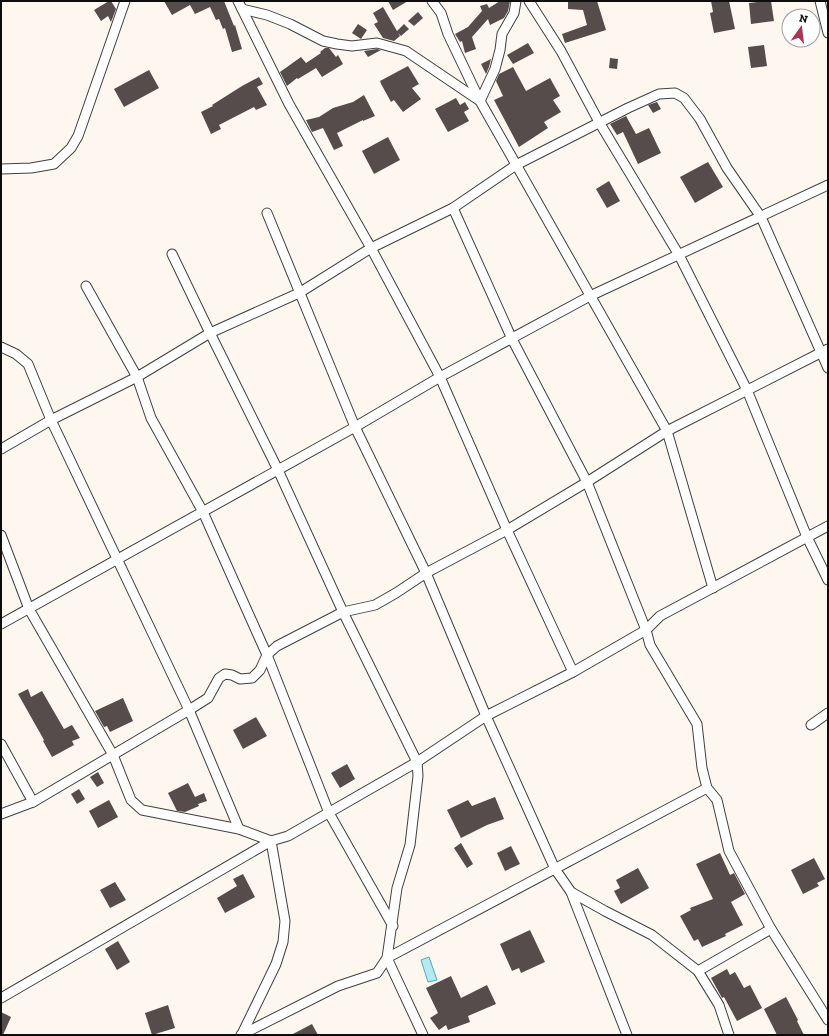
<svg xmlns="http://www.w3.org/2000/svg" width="829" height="1036" viewBox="0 0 829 1036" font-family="'Zilla Slab',serif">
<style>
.water{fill:#b8e9f1;stroke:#44aec2}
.building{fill:#554c4b}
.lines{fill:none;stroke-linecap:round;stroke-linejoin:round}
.street-casing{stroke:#404040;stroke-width:11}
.street{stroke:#fff;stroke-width:9}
</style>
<rect width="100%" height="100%" fill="#fef7ef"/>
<polygon class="water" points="429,957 437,980 428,982 421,960"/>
<g class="building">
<polygon points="109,1 111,1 116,9 111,22 108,16 101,21 94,10"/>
<polygon points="164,1 224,1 234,26 235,25 242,49 232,52 225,28 223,29 219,19 216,20 210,7 195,14 190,5 172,15"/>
<polygon points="388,1 408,1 393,10"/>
<polygon points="500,1 510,1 508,11 504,18 490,25 488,19 472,37 476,49 465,53 462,41 460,42 455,34 468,27 482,11 480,6 487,4 489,8"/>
<polygon points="568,1 597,1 606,30 565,43 562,34 587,25 583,10 568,9"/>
<polygon points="711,1 729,1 735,29 714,33 710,13 713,12"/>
<polygon points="765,1 771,1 774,21 751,24 749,3"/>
<polygon points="383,7 397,31 404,24 409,29 401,36 398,33 400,36 394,41 383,38 374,24 378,22 373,13"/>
<polygon points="418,12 423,18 414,26 408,21"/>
<polygon points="358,24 367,30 361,39 352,33"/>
<polygon points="528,43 534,53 513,64 507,55"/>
<polygon points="764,45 767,66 751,68 748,47"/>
<polygon points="325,48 329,48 336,57 338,55 343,64 322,77 316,68 298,79 297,78 287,86 280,72 301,57 306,63 321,53 320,52"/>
<polygon points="377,49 381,50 368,57 364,51"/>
<polygon points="610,58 618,59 617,69 609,68"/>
<polygon points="491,59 489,67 486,74 481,64"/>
<polygon points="408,66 419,84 412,88 421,99 403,112 394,100 391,102 380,82 381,83 380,81"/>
<polygon points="513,67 526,91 550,78 560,96 553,100 561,112 544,122 548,128 519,147 494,100 503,96 496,81 499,74"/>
<polygon points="149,70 159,88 124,107 114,89"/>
<polygon points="259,77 263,84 257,87 267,105 256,110 254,107 219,125 221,129 211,134 201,112 213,106 212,105 242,86"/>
<polygon points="364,95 375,116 363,121 363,120 337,133 343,146 334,150 323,128 312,132 306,120 319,117 333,108 353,102"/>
<polygon points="456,98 460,105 465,102 469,109 464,112 469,121 448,132 435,109"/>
<polygon points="657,102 661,109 653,113 648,105"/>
<polygon points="626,116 636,134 649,128 661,153 638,164 623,132 617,135 610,124"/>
<polygon points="388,137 400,160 374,174 362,151"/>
<polygon points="708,162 723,187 695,203 680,177"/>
<polygon points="609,181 620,201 607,208 596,189"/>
<polygon points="28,689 31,697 42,691 64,729 72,725 80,738 72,741 74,745 52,757 43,741 44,740 18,694"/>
<polygon points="123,698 133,721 110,732 107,726 104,727 95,711"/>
<polygon points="256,717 267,736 243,749 233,730"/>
<polygon points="347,764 355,779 340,788 331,773"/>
<polygon points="98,772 104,783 97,787 90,777"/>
<polygon points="188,783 195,797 204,793 207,801 198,804 199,806 185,812 177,811 168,793"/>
<polygon points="79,789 85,799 77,804 71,794"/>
<polygon points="495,797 504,819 487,825 461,838 447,810 468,800 472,806"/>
<polygon points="109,800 118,817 98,828 89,811"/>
<polygon points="461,843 473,864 467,868 454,848"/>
<polygon points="511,846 520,864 505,871 497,853"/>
<polygon points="720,853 730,875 734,873 745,894 731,902 743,925 725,934 726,936 702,947 698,939 694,941 680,916 691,910 690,908 713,899 696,864"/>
<polygon points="814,858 825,879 817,883 819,886 803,894 791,870"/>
<polygon points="638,868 649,888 621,904 614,891 620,888 616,880"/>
<polygon points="243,874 255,897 225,913 217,898 237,886 233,879"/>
<polygon points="115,882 126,900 110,908 100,890"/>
<polygon points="530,930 545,962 521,973 519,968 512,971 500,944"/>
<polygon points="118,941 130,962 117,970 105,949"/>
<polygon points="727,969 730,975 735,972 744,988 750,985 762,1008 737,1021 724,997 722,998 711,978"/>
<polygon points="451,976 461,998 487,985 496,1004 468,1016 470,1022 448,1030 446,1025 439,1030 430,1018 438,1013 426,988"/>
<polygon points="786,997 798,1020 797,1021 804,1035 777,1035 764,1009"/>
<polygon points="168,1005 175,1028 152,1035 145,1013"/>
<polygon points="1,1012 11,1017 3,1035 1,1035"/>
<polygon points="312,1024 318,1035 291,1035"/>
</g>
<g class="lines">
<g class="street-casing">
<g id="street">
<polyline points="238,1 289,104 371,248 440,377 507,530 573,672"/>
<polyline points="432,1 441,13 448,34 480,101 667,431 713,588"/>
<polyline points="529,1 561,51 599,122 679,255 747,390 807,537 828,580"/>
<polyline points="820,1 828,33"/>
<polyline points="242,9 267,15 290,24 323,41 337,44 352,46 377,43 406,51 480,101 495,69 500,50 502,34 514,13 516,1"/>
<polyline points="1,169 31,168 54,164 71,148 78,136 84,119 125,1"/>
<polyline points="453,208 512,339 587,482 646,630 650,645 697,724 702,768 707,788 717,800 729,851 771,929 828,1020"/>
<polyline points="267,213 355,427 426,573 486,716 555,869 571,892 605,911 652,935 698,971 719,1005 729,1035"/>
<polyline points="172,254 210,333 278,470 343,612 417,762 418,776 410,845 397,888 387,958 377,973 338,986 241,1035"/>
<polyline points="86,286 137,377 151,418 203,512 267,655 329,813 393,926"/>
<polyline points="1,347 16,354 28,364 51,420 189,710 239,829"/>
<polyline points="1,449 51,420 137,377 210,333 299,293 371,248 453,208 516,165 628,108 659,94 675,93 684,98 700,119 727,168 761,217 828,368"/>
<polyline points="1,535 29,609 113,755 131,800 142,810 239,829 271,841 288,836 417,762 486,716 573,672 646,630 660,616 828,526"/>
<polyline points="1,624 355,427 440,377 590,296 828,185"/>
<polyline points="811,725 828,713"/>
<polyline points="1,744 33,802"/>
<polyline points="1,814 33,802 189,710 208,698 219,678 225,674 232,675 240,679 252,678 260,670 267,655 277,646 343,612 375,605 396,593 426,573 507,530 587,482 667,431 828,349"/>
<polyline points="571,892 627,1035"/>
<polyline points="698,971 771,929"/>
<polyline points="1,998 271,841 285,921 283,942 276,964 242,1034"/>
<polyline points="423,1035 387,958 707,788"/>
</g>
</g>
<use href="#street" class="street"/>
</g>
<rect width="829" height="1036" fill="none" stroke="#0d0d0d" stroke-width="4"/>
<g transform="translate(801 28) rotate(14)"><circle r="19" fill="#ffffff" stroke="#9e9e9e"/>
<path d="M0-3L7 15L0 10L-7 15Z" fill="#b23055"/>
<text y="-6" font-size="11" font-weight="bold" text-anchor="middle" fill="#0d0d0d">N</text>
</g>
</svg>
